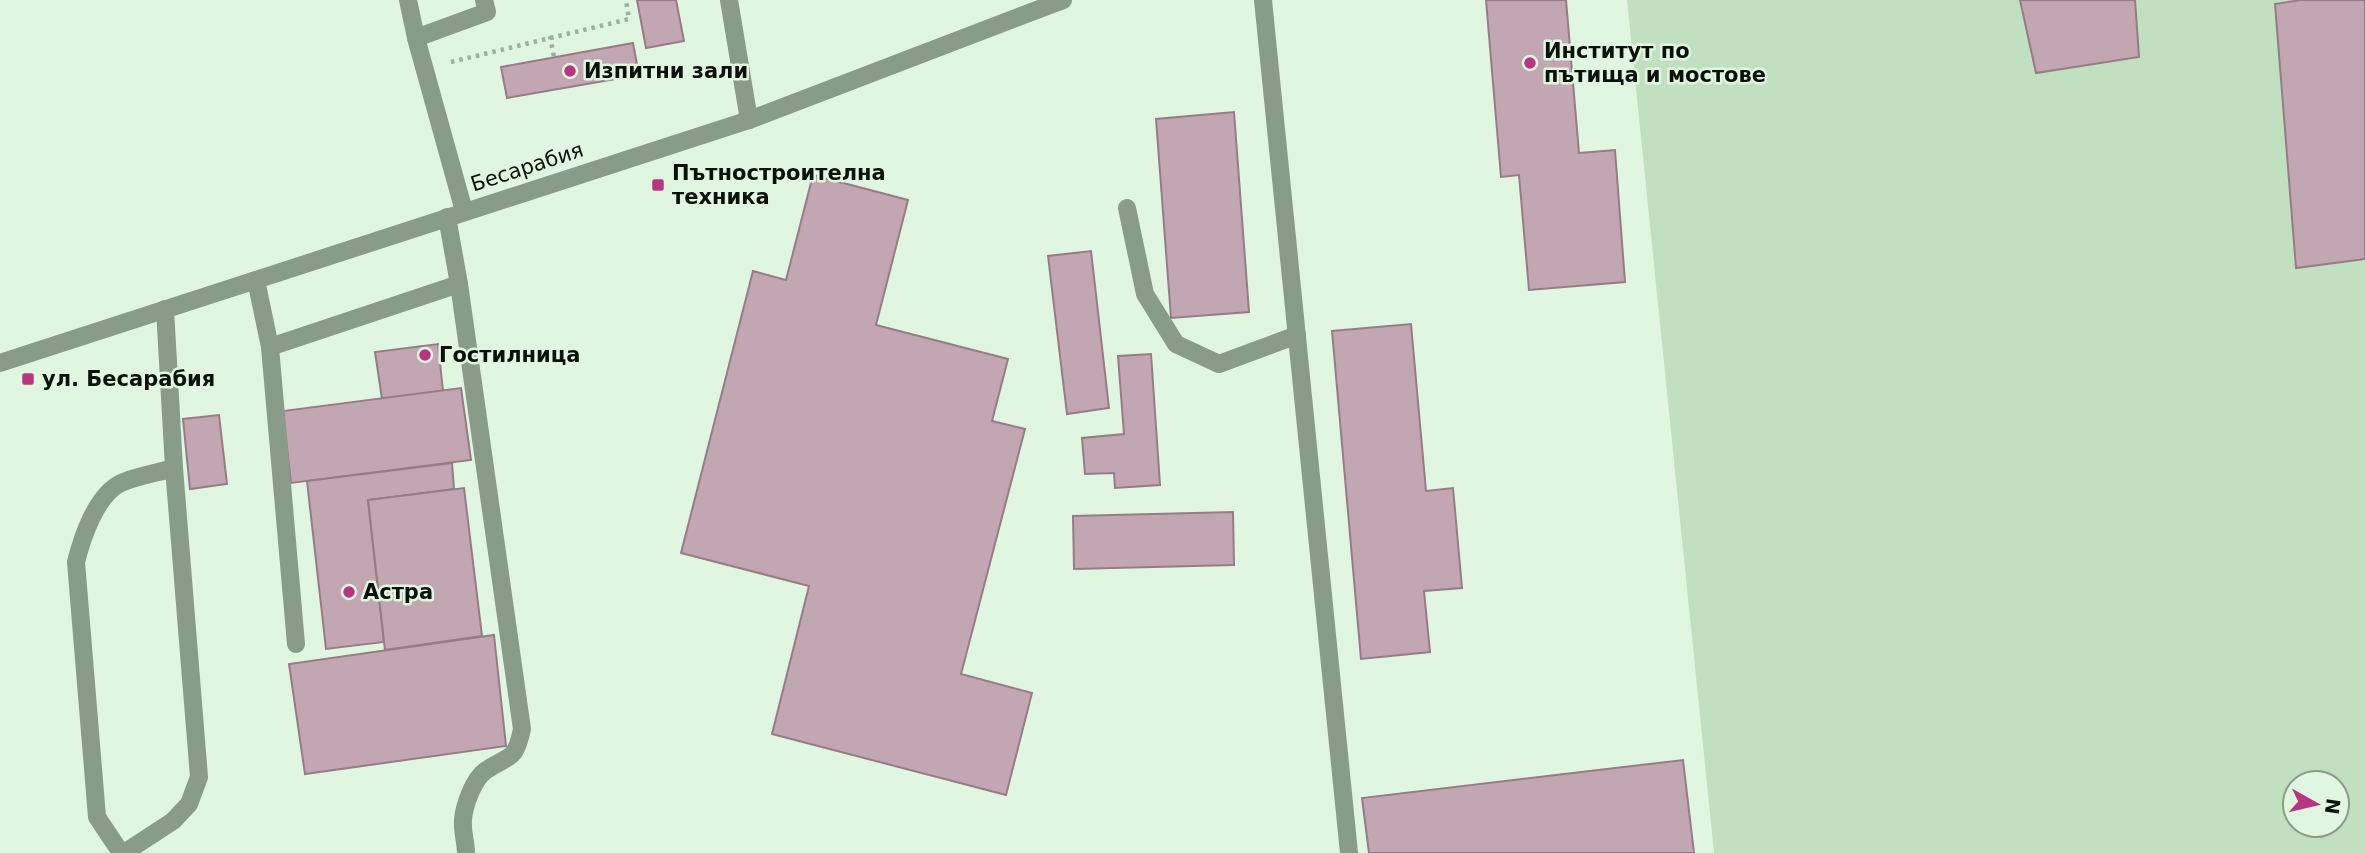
<svg xmlns="http://www.w3.org/2000/svg" width="2365" height="853" viewBox="0 0 2365 853" font-family="'DejaVu Sans',sans-serif">
<style>
.green{fill:#c0e0c0;fill-rule:evenodd}
.building{fill:#c2a7b2;stroke:#967c87;stroke-width:2}
.lines{fill:none;stroke-linecap:round;stroke-linejoin:round}
.path{stroke:#9fb09f;stroke-width:4.5;stroke-dasharray:3.5 5;stroke-linecap:butt}
.minor{stroke:#899c89;stroke-width:18}
.poi-dot{fill:#b8367f;stroke:#e1f6e1;stroke-width:2.5}
.labels{text-anchor:middle;dominant-baseline:central;stroke-width:5;stroke-linejoin:round;paint-order:stroke}
.poi-label{font-size:21px;font-weight:bold;fill:#0a110a;stroke:#e1f6e1;text-anchor:start}
.street-label{font-size:21px;fill:#0a110a;stroke:#e1f6e1}
</style>
<rect width="100%" height="100%" fill="#e1f6e1"/>
<path class="green" d="M1627,0H2365V853H1714ZM2295,783H2337V825H2295Z"/>
<g class="building">
<polygon points="637,0 676,0 684,41 646,48"/>
<polygon points="1486,0 1566,0 1579,153 1615,150 1625,282 1529,290 1519,175 1501,177"/>
<polygon points="2020,0 2135,0 2139,57 2036,73"/>
<polygon points="2301,0 2365,0 2365,259 2296,268 2275,4"/>
<polygon points="633,43 639,75 507,98 501,67"/>
<polygon points="1234,112 1249,312 1171,318 1156,119"/>
<polygon points="813,175 908,200 876,325 1008,359 992,421 1025,429 961,674 1032,693 1006,795 772,734 809,586 681,553 753,271 786,280"/>
<polygon points="1091,251 1109,408 1067,414 1048,256"/>
<polygon points="1411,324 1426,491 1453,488 1462,588 1424,591 1430,652 1361,659 1332,331"/>
<polygon points="438,344 443,391 382,399 375,352"/>
<polygon points="1151,354 1160,485 1115,488 1114,473 1085,474 1082,438 1124,434 1118,356"/>
<polygon points="461,388 471,460 291,483 283,411"/>
<polygon points="219,415 227,484 190,489 183,419"/>
<polygon points="452,463 454,489 368,500 384,642 326,649 307,481"/>
<polygon points="464,488 482,636 385,650 368,500"/>
<polygon points="1233,512 1234,565 1074,569 1073,516"/>
<polygon points="494,635 506,746 305,774 289,664"/>
<polygon points="1683,760 1694,853 1369,853 1362,798"/>
</g>
<g class="lines">
<g class="path">
<polyline points="550,36 554,57"/>
<polyline points="451,62 629,19 626,0"/>
</g>
<g class="minor">
<polyline points="408,0 416,38 464,211"/>
<polyline points="729,0 749,120"/>
<polyline points="1263,0 1349,853"/>
<polyline points="416,38 487,12 484,0"/>
<polyline points="1127,208 1145,294 1176,344 1219,364 1297,335"/>
<path d="M447,217L459,284L522,729C515,762 510,754 485,771C473,780 464,806 463,820C462,831 466,843 466,853"/>
<polyline points="256,280 270,347"/>
<polyline points="0,363 749,120 1063,0"/>
<polyline points="296,644 270,347 459,284"/>
<path d="M121,853L97,817L76,562C82,538 96,495 121,483C137,476 157,473 174,468"/>
<polyline points="124,853 173,821 189,804 199,777 174,468 165,309"/>
</g>
</g>
<g class="poi-dot">
<circle cx="1530" cy="63" r="7"/>
<circle cx="570" cy="71" r="7"/>
<rect x="651" y="178" width="14" height="14" rx="3.5"/>
<circle cx="425" cy="355" r="7"/>
<rect x="21" y="372" width="14" height="14" rx="3.5"/>
<circle cx="349" cy="592" r="7"/>
</g>
<g class="labels">
<g class="poi-label">
<text x="1544" y="51">Институт по<tspan x="1544" dy="24">пътища и мостове</tspan></text>
<text x="584" y="71">Изпитни зали</text>
<text x="672" y="173">Пътностроителна<tspan x="672" dy="24">техника</tspan></text>
<text x="439" y="355">Гостилница</text>
<text x="42" y="379">ул. Бесарабия</text>
<text x="363" y="592">Астра</text>
</g>
<g class="street-label">
<text transform="translate(527 167) rotate(-18)">Бесарабия</text>
</g>
</g>
<g transform="translate(2316 804) rotate(98)"><circle r="33" fill="#e1f6e1" stroke="#8b9a8b" stroke-width="2"/>
<path d="M0-5L12 26L0 18L-12 26Z" fill="#b8367f"/>
<text y="-10" font-size="19" font-weight="bold" text-anchor="middle" fill="#0a110a">N</text>
</g>
</svg>
